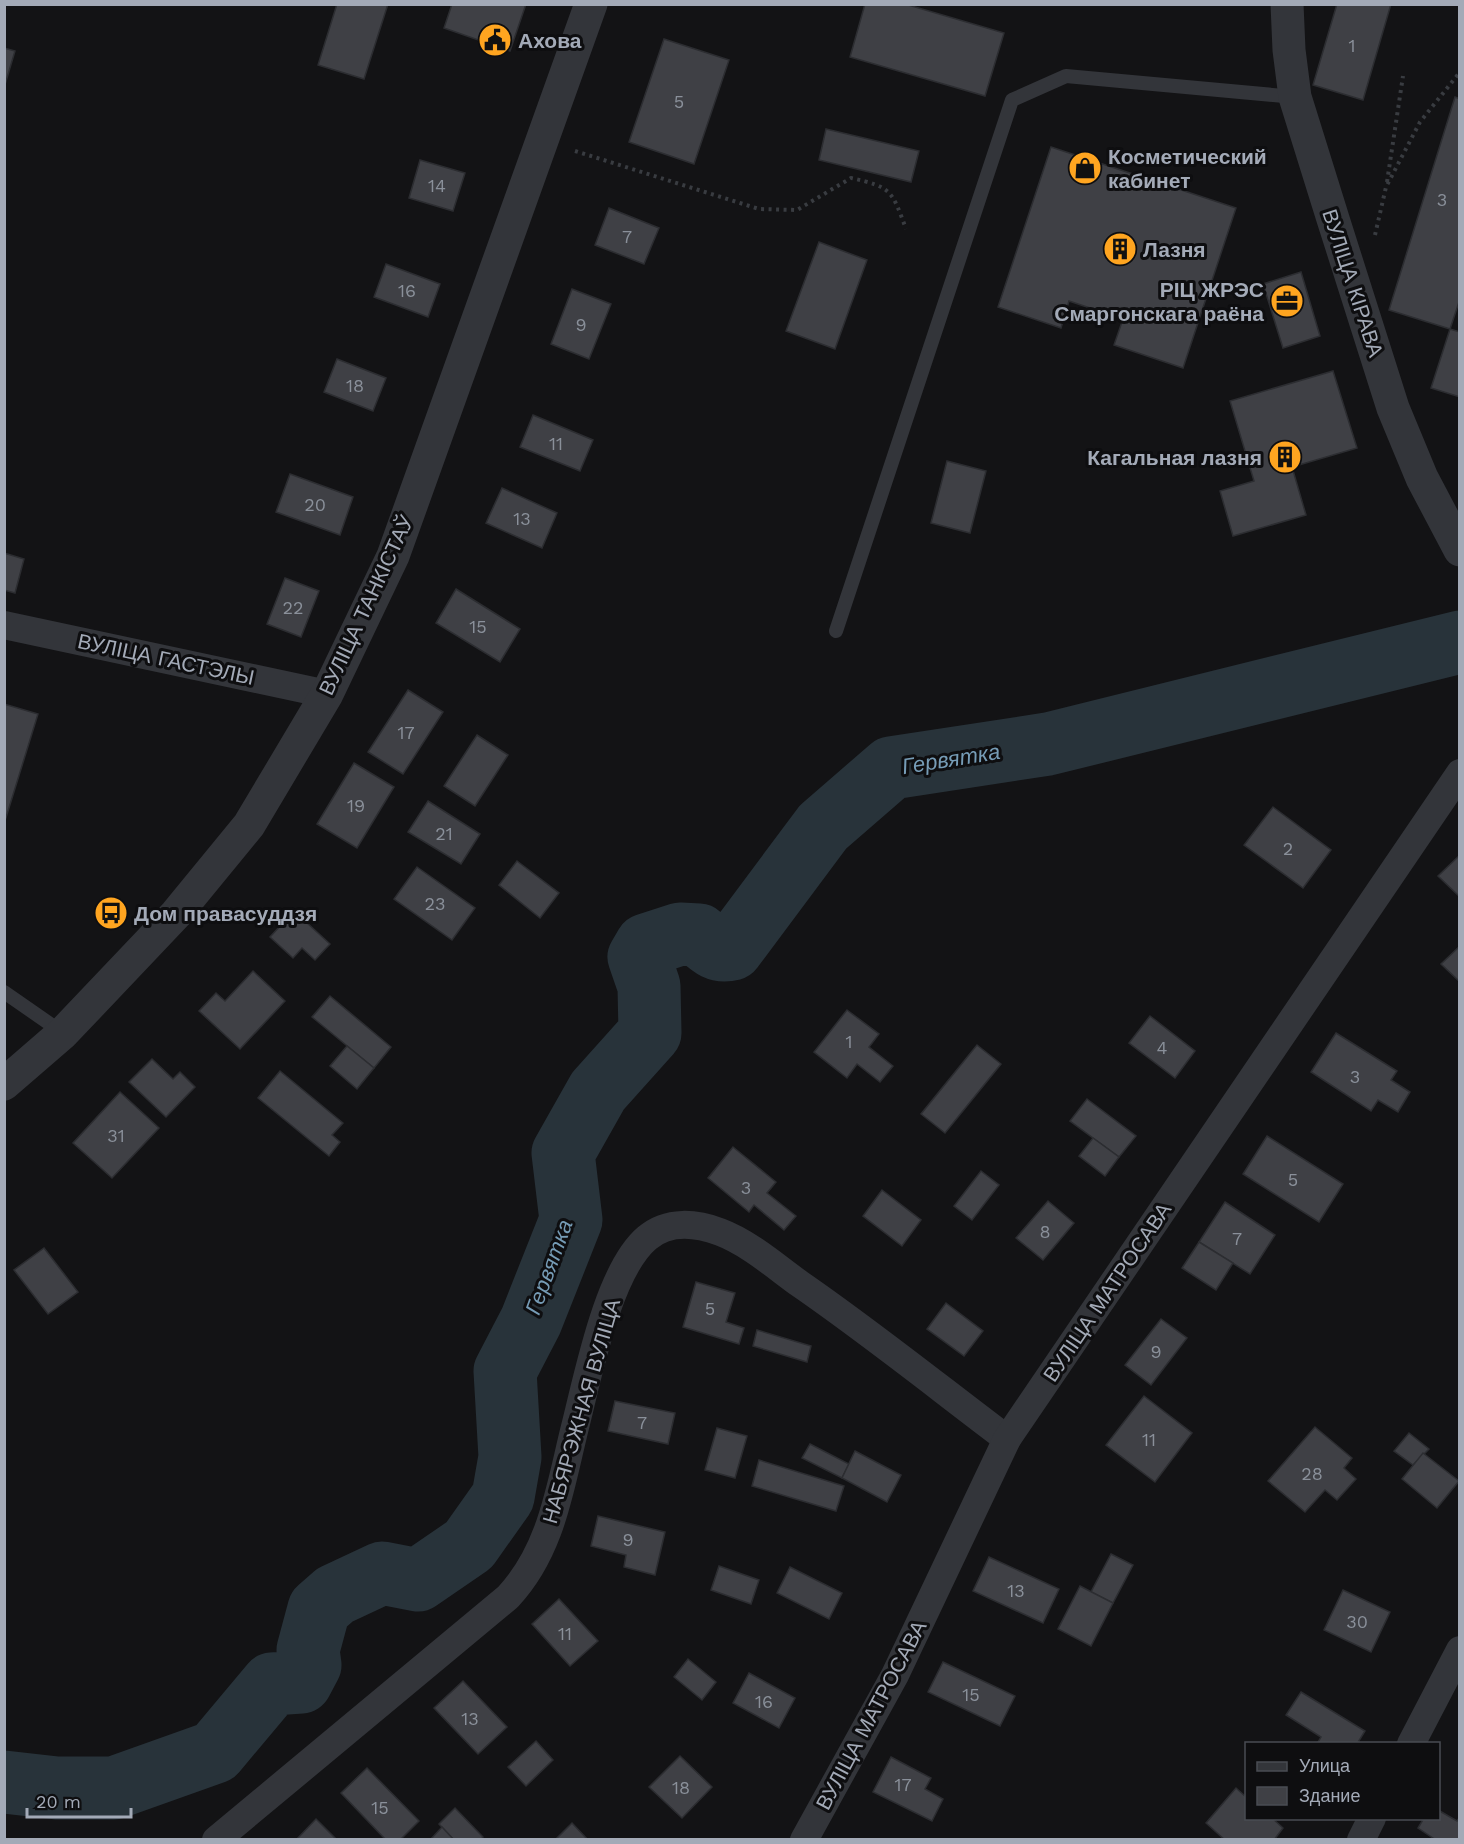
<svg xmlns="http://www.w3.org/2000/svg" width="1464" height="1844" viewBox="0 0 1464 1844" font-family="'Work Sans',sans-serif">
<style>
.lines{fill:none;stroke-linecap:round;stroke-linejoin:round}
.river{stroke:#28333a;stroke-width:63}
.building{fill:#3f4045;stroke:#2c2d31;stroke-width:1.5}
.path{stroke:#393c41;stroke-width:4;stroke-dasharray:3 4.5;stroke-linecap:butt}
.service{stroke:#33353a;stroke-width:14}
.minor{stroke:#33353a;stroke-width:28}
.tertiary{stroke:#33353a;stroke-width:33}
.labels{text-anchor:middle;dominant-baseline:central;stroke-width:6;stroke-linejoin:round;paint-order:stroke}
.number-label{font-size:18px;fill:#8a909a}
.poi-label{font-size:21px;font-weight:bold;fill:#a3aab7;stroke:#0e0e10;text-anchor:start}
.street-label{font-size:21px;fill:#a3aab7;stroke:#0e0e10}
.water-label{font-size:22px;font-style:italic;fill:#769cb6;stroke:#0e0e10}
</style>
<rect width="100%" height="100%" fill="#131315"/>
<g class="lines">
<path class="river" d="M4,1782L57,1788H114L215,1752L272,1684L301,1682L310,1665L308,1650L319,1609L335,1595L382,1573L418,1580L469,1545L503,1497L510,1457L505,1371L531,1321L571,1220L563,1153L598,1091L650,1033L649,986L639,957L646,945L680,934L699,935C710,945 717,953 732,949L823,827L891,768L1048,744L1460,642"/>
</g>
<g class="building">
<polygon points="337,4 388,4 364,79 318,65"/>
<polygon points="452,4 526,4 510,51 444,28"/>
<polygon points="865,4 905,4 1004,33 985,96 850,57"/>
<polygon points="1337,4 1391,4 1363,100 1313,85"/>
<polygon points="664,39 729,60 694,164 629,142"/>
<polygon points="4,48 15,51 4,88"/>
<polygon points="1455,97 1460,99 1460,299 1450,329 1389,310"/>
<polygon points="826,129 919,151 911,182 819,160"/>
<polygon points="1051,147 1236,208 1183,368 1114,345 1123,319 1069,301 1061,328 998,307"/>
<polygon points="420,160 465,173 453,211 409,198"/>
<polygon points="609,208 659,228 644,264 595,245"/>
<polygon points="819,242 867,260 835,349 786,331"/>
<polygon points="386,264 440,284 428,317 374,297"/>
<polygon points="1301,272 1320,336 1283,348 1263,284"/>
<polygon points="572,289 611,304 589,359 551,344"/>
<polygon points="1450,329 1460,332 1460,397 1431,388"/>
<polygon points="337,359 386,378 373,411 324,392"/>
<polygon points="1333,371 1357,448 1292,467 1306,515 1233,536 1220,491 1254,481 1230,401"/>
<polygon points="533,415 593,440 580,471 520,447"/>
<polygon points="947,461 986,471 970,533 931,523"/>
<polygon points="290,474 353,497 340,535 276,512"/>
<polygon points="502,488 557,513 542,548 486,523"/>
<polygon points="4,553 24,559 15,593 4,590"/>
<polygon points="285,578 319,591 301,637 267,624"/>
<polygon points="456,589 520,629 500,662 436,623"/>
<polygon points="408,690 443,712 403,774 368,752"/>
<polygon points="4,704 38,714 4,824"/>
<polygon points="477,735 508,755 475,806 444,786"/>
<polygon points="354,763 394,787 357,848 317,824"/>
<polygon points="428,801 480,834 461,864 408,832"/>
<polygon points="1273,807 1331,850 1303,888 1244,845"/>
<polygon points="1460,855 1460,897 1438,876"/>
<polygon points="517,861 559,893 540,918 499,885"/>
<polygon points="417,867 475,908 452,940 394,899"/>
<polygon points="294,911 330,944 315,960 302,948 293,958 270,937"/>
<polygon points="1460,946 1460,982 1441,964"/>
<polygon points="253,971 285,1001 240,1049 199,1011 216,993 225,1001"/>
<polygon points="330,996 391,1047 374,1068 312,1017"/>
<polygon points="847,1010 879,1034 869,1047 893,1066 880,1082 857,1064 847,1078 814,1052"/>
<polygon points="1150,1016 1195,1051 1175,1078 1129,1043"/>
<polygon points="1336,1033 1397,1071 1391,1080 1410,1092 1398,1112 1378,1100 1371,1111 1311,1072"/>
<polygon points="977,1045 1001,1064 945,1133 921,1114"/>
<polygon points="347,1046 374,1068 357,1089 330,1066"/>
<polygon points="152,1059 173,1079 180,1072 195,1087 166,1117 129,1082"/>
<polygon points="280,1071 343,1123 332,1135 340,1142 329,1156 258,1098"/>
<polygon points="120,1092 159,1128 112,1178 73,1143"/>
<polygon points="1087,1099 1136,1136 1119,1157 1070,1121"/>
<polygon points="1267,1136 1343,1184 1319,1222 1243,1174"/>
<polygon points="1093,1138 1119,1157 1105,1176 1079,1156"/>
<polygon points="733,1147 776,1182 767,1193 796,1216 784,1230 754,1205 749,1212 708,1178"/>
<polygon points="981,1171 999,1185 972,1220 954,1206"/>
<polygon points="882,1190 921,1220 902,1246 863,1216"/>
<polygon points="1048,1201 1074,1223 1043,1260 1016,1238"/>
<polygon points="1225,1202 1275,1235 1250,1274 1199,1242"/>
<polygon points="1199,1242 1233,1263 1216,1290 1182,1268"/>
<polygon points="44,1248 78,1292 48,1314 14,1270"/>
<polygon points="696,1282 735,1293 726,1322 744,1328 739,1344 683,1327"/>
<polygon points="946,1303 983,1331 964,1356 927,1329"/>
<polygon points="1161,1319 1187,1338 1151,1385 1125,1365"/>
<polygon points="757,1330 811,1346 807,1362 753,1346"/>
<polygon points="1144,1396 1192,1433 1155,1482 1106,1445"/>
<polygon points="615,1401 675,1413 668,1444 608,1431"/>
<polygon points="1315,1427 1352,1458 1344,1468 1356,1479 1337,1500 1325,1490 1305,1512 1268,1481"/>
<polygon points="717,1428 747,1436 735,1478 705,1470"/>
<polygon points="1409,1433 1429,1449 1413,1465 1394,1451"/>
<polygon points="810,1444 849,1464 842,1478 802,1458"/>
<polygon points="855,1451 901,1475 887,1502 842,1478"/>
<polygon points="1423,1453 1459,1481 1437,1508 1402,1479"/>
<polygon points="759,1460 844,1486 836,1511 752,1486"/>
<polygon points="598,1516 665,1532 655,1575 624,1567 626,1555 591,1546"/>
<polygon points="1111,1554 1133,1565 1113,1603 1091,1592"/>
<polygon points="989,1557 1059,1589 1043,1623 973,1591"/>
<polygon points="719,1566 759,1580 751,1604 711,1590"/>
<polygon points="790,1567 842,1593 829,1619 777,1593"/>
<polygon points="1080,1586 1113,1603 1091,1646 1058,1629"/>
<polygon points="1343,1590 1390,1612 1371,1652 1324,1630"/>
<polygon points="559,1599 598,1641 570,1666 532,1624"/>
<polygon points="688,1659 716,1682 702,1700 674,1677"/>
<polygon points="943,1662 1015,1696 1000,1726 928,1692"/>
<polygon points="749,1673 795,1698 779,1728 733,1703"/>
<polygon points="463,1681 507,1727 478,1754 434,1708"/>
<polygon points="1301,1692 1365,1731 1357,1744 1317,1744 1321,1737 1286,1715"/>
<polygon points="536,1741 553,1760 526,1786 508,1767"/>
<polygon points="680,1756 712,1787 682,1818 649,1787"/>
<polygon points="891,1757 931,1778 925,1789 943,1799 932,1821 873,1792"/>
<polygon points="367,1768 419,1821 400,1840 386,1840 341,1793"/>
<polygon points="1236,1788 1246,1797 1246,1818 1272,1818 1283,1828 1274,1840 1225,1840 1206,1823"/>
<polygon points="455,1808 483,1837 481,1840 454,1840 439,1824"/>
<polygon points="1438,1810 1457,1821 1460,1817 1460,1840 1436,1840 1418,1828 1424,1818 1438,1818"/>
<polygon points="316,1819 337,1840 296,1840"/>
<polygon points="572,1823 588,1840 555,1840"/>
<polygon points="442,1827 454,1840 430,1840"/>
</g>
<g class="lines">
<g class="path">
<path d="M575,151L759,209L797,210L851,178C892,187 892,191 906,229"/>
<polyline points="1387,182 1403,76"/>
<polyline points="1375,235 1386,187 1420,122 1460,72"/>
</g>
<g class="service">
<polyline points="836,631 1012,100 1066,76 1295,97"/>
<polyline points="4,992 63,1033"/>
</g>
<g class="minor">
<polyline points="4,625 327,694"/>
<polyline points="1411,1744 1460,1650"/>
<path d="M216,1840L508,1597C552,1550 560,1487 575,1427C588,1376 608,1271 647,1238C668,1220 696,1223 720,1232C749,1243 775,1266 800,1284C871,1333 938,1387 1007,1439"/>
<polyline points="804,1840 895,1675 1007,1439 1460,773"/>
<polyline points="1361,1840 1372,1818"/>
</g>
<g class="tertiary">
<polyline points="1287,4 1289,50 1295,97 1333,219 1393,408 1422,478 1460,550"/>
<polyline points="4,1084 63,1033 176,914 249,825 327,694 393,556 591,4"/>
</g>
</g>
<defs>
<g id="civic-disc" transform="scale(1.725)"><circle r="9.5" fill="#ffa520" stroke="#0e0e10"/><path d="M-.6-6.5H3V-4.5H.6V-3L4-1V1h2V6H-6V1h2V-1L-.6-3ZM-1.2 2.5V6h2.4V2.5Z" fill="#111"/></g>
<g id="shop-disc" transform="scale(1.725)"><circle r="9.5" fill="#ffa520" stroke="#0e0e10"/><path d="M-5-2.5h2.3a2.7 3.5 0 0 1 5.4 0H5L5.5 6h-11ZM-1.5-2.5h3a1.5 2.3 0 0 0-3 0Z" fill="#111"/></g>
<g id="building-disc" transform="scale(1.725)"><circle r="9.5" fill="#ffa520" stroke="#0e0e10"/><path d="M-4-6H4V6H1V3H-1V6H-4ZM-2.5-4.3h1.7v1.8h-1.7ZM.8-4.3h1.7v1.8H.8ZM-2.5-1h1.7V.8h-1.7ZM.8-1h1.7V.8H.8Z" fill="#111"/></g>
<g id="office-disc" transform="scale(1.725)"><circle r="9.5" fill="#ffa520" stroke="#0e0e10"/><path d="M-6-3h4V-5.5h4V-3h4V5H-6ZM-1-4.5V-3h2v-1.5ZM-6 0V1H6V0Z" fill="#111"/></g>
<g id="bus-disc" transform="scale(1.725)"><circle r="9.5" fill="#ffa520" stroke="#0e0e10"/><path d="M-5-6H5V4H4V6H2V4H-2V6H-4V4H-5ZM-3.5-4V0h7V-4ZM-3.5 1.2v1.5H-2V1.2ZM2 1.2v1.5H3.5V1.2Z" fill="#111"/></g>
</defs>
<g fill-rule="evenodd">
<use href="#civic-disc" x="495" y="40"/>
<use href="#shop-disc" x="1085" y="168"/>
<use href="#building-disc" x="1120" y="249"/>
<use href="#office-disc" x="1287" y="301"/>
<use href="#building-disc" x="1285" y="457"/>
<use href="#bus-disc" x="111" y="913"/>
</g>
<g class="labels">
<g class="number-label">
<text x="1352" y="45">1</text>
<text x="679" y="101">5</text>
<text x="437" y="185">14</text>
<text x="1442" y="199">3</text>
<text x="627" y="236">7</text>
<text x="407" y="290">16</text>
<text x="581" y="324">9</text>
<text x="355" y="385">18</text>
<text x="556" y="443">11</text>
<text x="315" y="504">20</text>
<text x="522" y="518">13</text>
<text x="293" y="607">22</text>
<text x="478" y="626">15</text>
<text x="406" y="732">17</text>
<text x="356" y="805">19</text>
<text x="444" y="833">21</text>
<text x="1288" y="848">2</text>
<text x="435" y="903">23</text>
<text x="849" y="1041">1</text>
<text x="1162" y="1047">4</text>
<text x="1355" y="1076">3</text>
<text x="116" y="1135">31</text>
<text x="1293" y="1179">5</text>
<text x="746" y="1187">3</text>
<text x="1045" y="1231">8</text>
<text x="1237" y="1238">7</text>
<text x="710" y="1308">5</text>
<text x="1156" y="1351">9</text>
<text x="642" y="1422">7</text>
<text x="1149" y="1439">11</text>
<text x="1312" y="1473">28</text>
<text x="628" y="1539">9</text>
<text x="1016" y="1590">13</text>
<text x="1357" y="1621">30</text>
<text x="565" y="1633">11</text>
<text x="971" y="1694">15</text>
<text x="764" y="1701">16</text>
<text x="470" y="1718">13</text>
<text x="903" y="1784">17</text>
<text x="681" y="1787">18</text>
<text x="380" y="1807">15</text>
</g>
<g class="poi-label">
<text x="518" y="40">Ахова</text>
<text x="1108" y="156">Косметический<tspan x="1108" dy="24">кабинет</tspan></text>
<text x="1143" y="249">Лазня</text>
<text x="1264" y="289" text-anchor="end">РІЦ ЖРЭС<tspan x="1264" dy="24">Смаргонскага раёна</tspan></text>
<text x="1262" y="457" text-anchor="end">Кагальная лазня</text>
<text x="134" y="913">Дом правасуддзя</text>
</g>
<g class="street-label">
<text transform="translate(1353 283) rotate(72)">ВУЛІЦА КІРАВА</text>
<text transform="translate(366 605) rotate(-65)">ВУЛІЦА ТАНКІСТАЎ</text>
<text transform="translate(166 659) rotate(12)">ВУЛІЦА ГАСТЭЛЫ</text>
<text transform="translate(1107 1292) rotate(-56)">ВУЛІЦА МАТРОСАВА</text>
<text transform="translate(581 1411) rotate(-74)">НАБЯРЭЖНАЯ ВУЛІЦА</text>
<text transform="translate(871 1715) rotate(-62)">ВУЛІЦА МАТРОСАВА</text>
</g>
<g class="water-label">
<text transform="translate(951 759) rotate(-9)">Гервятка</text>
<text transform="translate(549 1267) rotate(-70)">Гервятка</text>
</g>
</g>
<rect width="1464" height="1844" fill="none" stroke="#a3aab7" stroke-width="12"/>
<rect x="1245" y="1742" width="195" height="78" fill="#0e0e10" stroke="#4a4c53" stroke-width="1.5"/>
<rect x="1257" y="1762" width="30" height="9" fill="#33353a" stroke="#4a4c53" stroke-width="1.5"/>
<text x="1299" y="1772" font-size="18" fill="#a3aab7">Улица</text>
<rect x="1257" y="1787" width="30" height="18" fill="#3f4045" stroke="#4a4c53" stroke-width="1.5"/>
<text x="1299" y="1802" font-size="18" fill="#a3aab7">Здание</text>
<path d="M27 1808v9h104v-9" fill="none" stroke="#a3aab7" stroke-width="3"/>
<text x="36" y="1808" font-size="18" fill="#a3aab7" stroke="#0e0e10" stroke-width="4.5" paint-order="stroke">20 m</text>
</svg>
